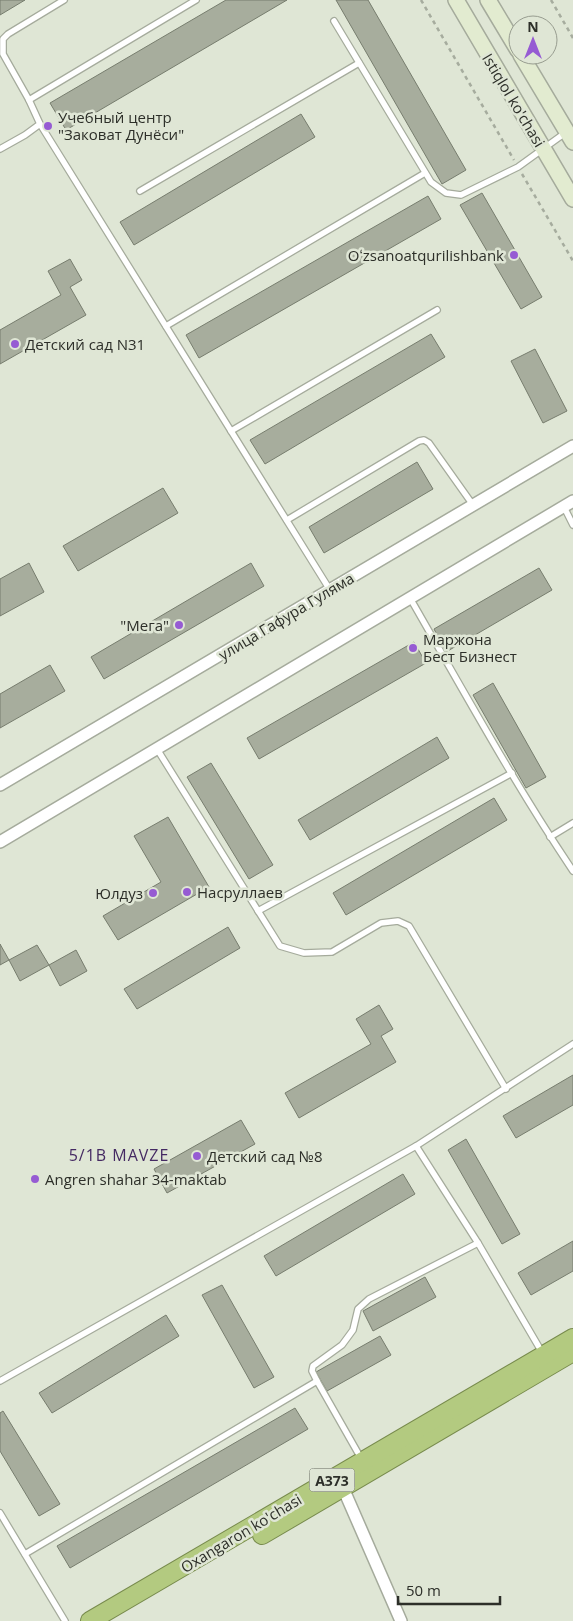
<svg xmlns="http://www.w3.org/2000/svg" width="573" height="1621" viewBox="0 0 573 1621" font-family="'Open Sans',sans-serif">
<style>
.building{fill:#a7ad9d;stroke:#777d6e}
.lines{fill:none;stroke-linecap:round;stroke-linejoin:round}
.service-casing{stroke:#a5ab9c;stroke-width:8}
.minor-casing{stroke:#a5ab9c;stroke-width:14}
.secondary-casing{stroke:#a5ab9c;stroke-width:18}
.trunk-casing{stroke:#788b4d;stroke-width:20}
.path{stroke:#a6ac9e;stroke-width:2.5;stroke-dasharray:4 4;stroke-linecap:butt}
.service{stroke:#fff;stroke-width:5.5}
.minor{stroke:#fff;stroke-width:11}
.secondary{stroke:#e2ebd0;stroke-width:15}
.trunk{stroke:#b3ca80;stroke-width:18}
.poi-dot{fill:#965bd3;stroke:#dfe6d5;stroke-width:2}
.labels{text-anchor:middle;dominant-baseline:central;stroke-width:5;stroke-linejoin:round;paint-order:stroke}
.shield{fill:#dfe6d5;stroke:#62665d;stroke-width:1}
.shield-label{font-size:14px;font-weight:bold;fill:#2d2f29}
.street-label{font-size:15px;fill:#2d2f29;stroke:#dfe6d5}
.poi-label{font-size:15px;fill:#2d2f29;stroke:#dfe6d5;text-anchor:start}
.neighbourhood-label{font-size:16px;letter-spacing:1px;fill:#442962;stroke:#dfe6d5}
</style>
<rect width="100%" height="100%" fill="#dfe6d5"/>
<g class="building">
<polygon points="0,0 25,0 0,15"/>
<polygon points="226,0 287,0 66,130 50,103"/>
<polygon points="336,0 368,0 466,170 442,184"/>
<polygon points="301,114 315,137 134,245 120,222"/>
<polygon points="482,193 542,297 521,309 460,205"/>
<polygon points="428,196 441,219 199,358 186,335"/>
<polygon points="70,259 82,280 70,287 86,315 0,364 0,330 61,295 48,271"/>
<polygon points="431,334 445,357 265,464 250,440"/>
<polygon points="535,349 567,411 543,423 511,361"/>
<polygon points="417,462 433,489 324,553 309,527"/>
<polygon points="163,488 178,513 78,571 63,546"/>
<polygon points="29,563 44,592 0,616 0,579"/>
<polygon points="251,563 264,586 104,679 91,657"/>
<polygon points="539,568 552,590 446,652 434,629"/>
<polygon points="414,642 426,663 259,759 247,738"/>
<polygon points="50,665 65,691 0,728 0,694"/>
<polygon points="493,683 546,777 526,788 473,695"/>
<polygon points="437,737 449,758 310,840 298,820"/>
<polygon points="211,763 273,865 249,879 187,777"/>
<polygon points="494,798 507,820 346,915 333,893"/>
<polygon points="168,817 209,887 118,940 103,916 161,882 134,836"/>
<polygon points="228,927 240,948 137,1009 124,989"/>
<polygon points="0,944 9,960 0,965"/>
<polygon points="37,945 49,965 20,981 9,960"/>
<polygon points="76,950 87,971 60,986 49,965"/>
<polygon points="379,1005 393,1029 381,1036 396,1062 299,1118 285,1093 371,1044 356,1019"/>
<polygon points="573,1075 573,1105 516,1138 503,1116"/>
<polygon points="241,1120 255,1144 167,1193 154,1169"/>
<polygon points="466,1139 520,1234 502,1244 448,1150"/>
<polygon points="403,1174 415,1194 276,1276 264,1256"/>
<polygon points="573,1241 573,1271 531,1295 518,1273"/>
<polygon points="425,1277 436,1297 373,1331 363,1311"/>
<polygon points="222,1285 274,1377 254,1388 202,1295"/>
<polygon points="166,1315 179,1336 52,1413 39,1393"/>
<polygon points="380,1336 391,1355 327,1391 316,1372"/>
<polygon points="295,1408 308,1429 70,1568 57,1546"/>
<polygon points="3,1411 60,1504 39,1516 0,1451 0,1413"/>
</g>
<g class="lines">
<g class="service-casing">
<g id="service">
<polyline points="334,21 431,182 446,193 461,195 518,167 565,133"/>
<polyline points="29,100 196,0"/>
<polyline points="40,124 330,590"/>
<polyline points="0,149 25,135 40,124 29,100 3,54 3,39 8,34 64,0"/>
<polyline points="140,191 359,63"/>
<polyline points="166,326 425,173"/>
<polyline points="231,431 437,310"/>
<polyline points="564,507 573,525"/>
<polyline points="287,520 419,441 424,440 429,443 473,505"/>
<path d="M410,598C463,690 514,783 573,871"/>
<polyline points="157,749 280,946 304,953 332,952 381,923 398,921 409,926 506,1089"/>
<polyline points="550,837 573,823"/>
<polyline points="258,911 512,773"/>
<polyline points="416,1146 478,1243 543,1354"/>
<polyline points="0,1381 416,1146 573,1044"/>
<polyline points="362,1460 317,1381 312,1371 313,1366 342,1345 353,1330 358,1309 369,1299 478,1243"/>
<polyline points="0,1513 65,1621"/>
<polyline points="25,1554 317,1381"/>
</g>
</g>
<g class="minor-casing">
<g id="minor">
<polyline points="0,785 573,446"/>
<polyline points="0,842 573,501"/>
<polyline points="343,1488 401,1621"/>
</g>
</g>
<g class="secondary-casing">
<g id="secondary">
<polyline points="456,0 573,199"/>
<polyline points="488,0 518,50"/>
<polyline points="521,55 573,142"/>
</g>
</g>
<g class="trunk-casing">
<g id="trunk">
<polyline points="262,1535 573,1352"/>
<polyline points="90,1621 573,1338"/>
</g>
</g>
<g class="path">
<polyline points="421,0 514,160"/>
<polyline points="551,0 573,38"/>
<polyline points="522,174 573,261"/>
</g>
<use href="#service" class="service"/>
<use href="#minor" class="minor"/>
<use href="#secondary" class="secondary"/>
<use href="#trunk" class="trunk"/>
</g>
<g class="poi-dot">
<circle cx="48" cy="126" r="5"/>
<circle cx="514" cy="255" r="5"/>
<circle cx="15" cy="344" r="5"/>
<circle cx="179" cy="625" r="5"/>
<circle cx="413" cy="648" r="5"/>
<circle cx="187" cy="892" r="5"/>
<circle cx="153" cy="893" r="5"/>
<circle cx="197" cy="1156" r="5"/>
<circle cx="35" cy="1179" r="5"/>
</g>
<g class="labels">
<rect class="shield" x="309.5" y="1468.5" width="45" height="23" rx="4"/>
<g class="shield-label">
<text x="332" y="1480">A373</text>
</g>
<g class="street-label">
<text transform="translate(514 100) rotate(59)">Istiqlol ko'chasi</text>
<text transform="translate(286 616) rotate(-31)">улица Гафура Гуляма</text>
<text transform="translate(241 1533) rotate(-31)">Oxangaron ko'chasi</text>
</g>
<g class="poi-label">
<text x="58" y="117">Учебный центр<tspan x="58" dy="17">"Заковат Дунёси"</tspan></text>
<text x="504" y="255" text-anchor="end">Oʻzsanoatqurilishbank</text>
<text x="25" y="344">Детский сад N31</text>
<text x="169" y="625" text-anchor="end">"Мега"</text>
<text x="423" y="639">Маржона<tspan x="423" dy="17">Бест Бизнест</tspan></text>
<text x="197" y="892">Насруллаев</text>
<text x="143" y="893" text-anchor="end">Юлдуз</text>
<text x="207" y="1156">Детский сад №8</text>
<text x="45" y="1179">Angren shahar 34-maktab</text>
</g>
<g class="neighbourhood-label">
<text x="119" y="1155">5/1B MAVZE</text>
</g>
</g>
<g transform="translate(533 40)"><circle r="24" fill="#dfe6d5" stroke="#989d90"/>
<path d="M0-4L9 19L0 12L-9 19Z" fill="#965bd3"/>
<text y="-8" font-size="14" font-weight="bold" text-anchor="middle" fill="#2d2f29">N</text>
</g>
<path d="M398 1596v8h102v-8" fill="none" stroke="#2d2f29" stroke-width="2.5"/>
<text x="406" y="1596" font-size="15" fill="#2d2f29" stroke="#dfe6d5" stroke-width="4" paint-order="stroke">50 m</text>
</svg>
